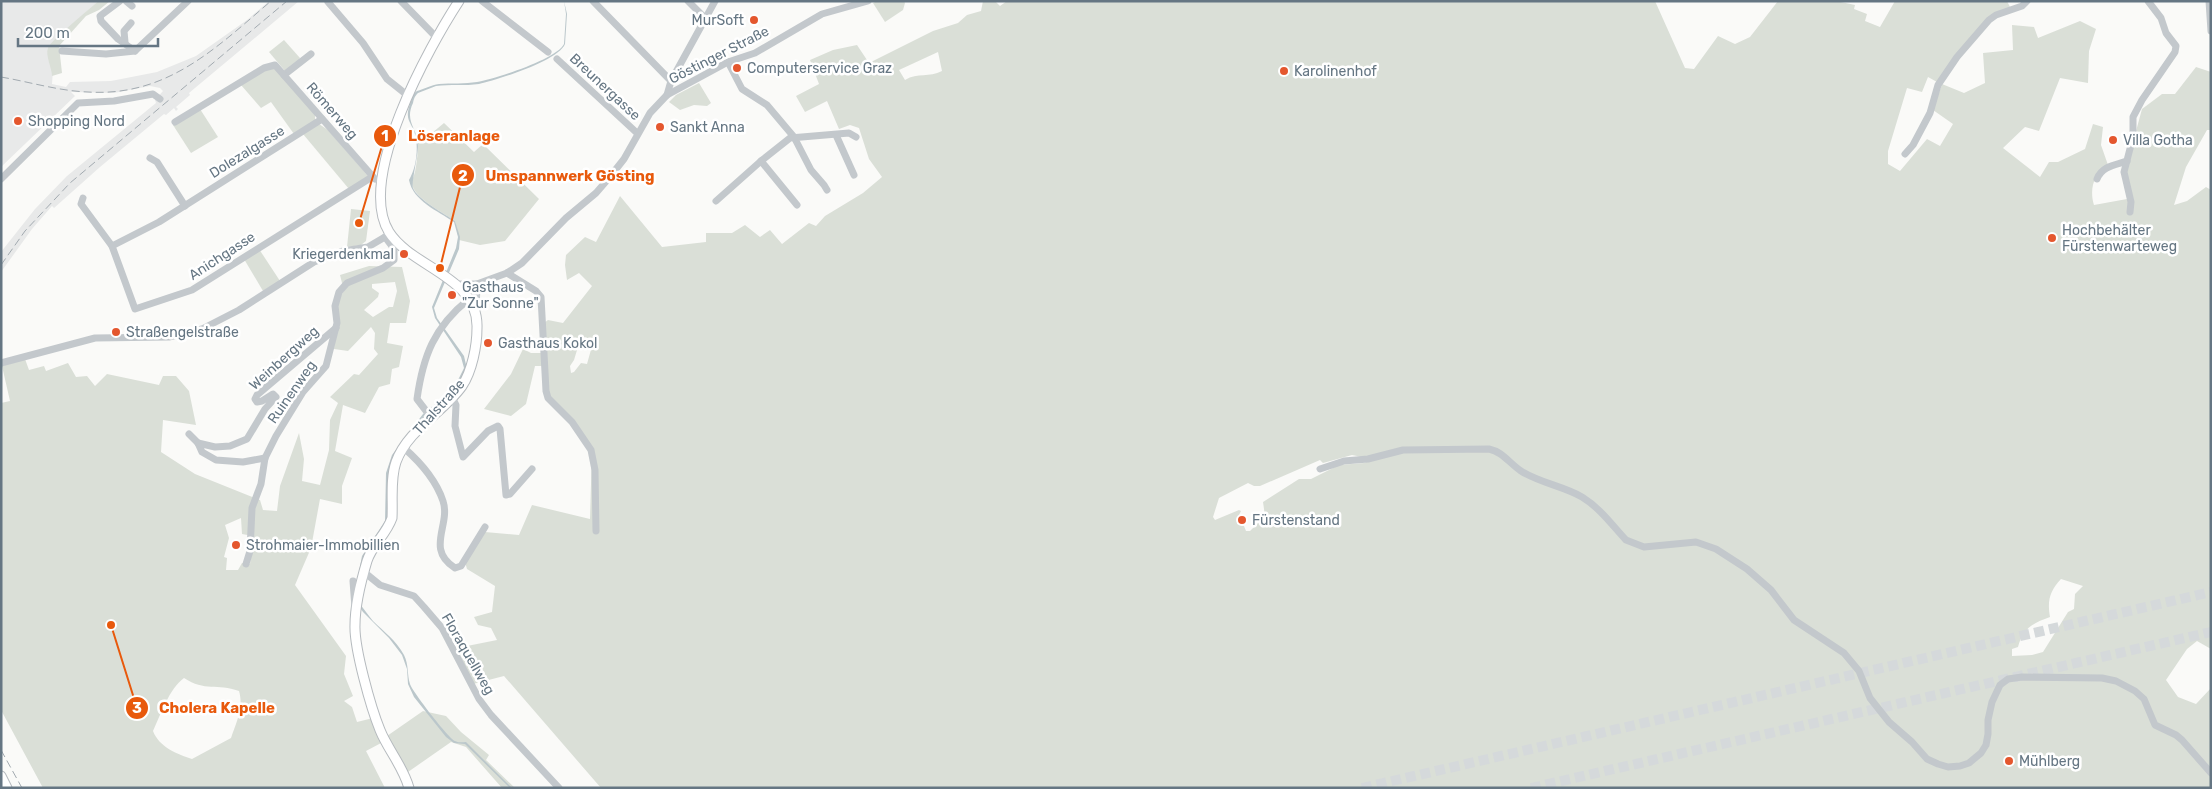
<svg xmlns="http://www.w3.org/2000/svg" width="2212" height="789" viewBox="0 0 2212 789" font-family="Rubik,sans-serif">
<style>
.built{fill:#e8e9e9}
.green{fill:#dadfd7;fill-rule:evenodd}
.water{fill:#bbc7cb}
.lines{fill:none;stroke-linecap:round;stroke-linejoin:round}
.highway-tunnel{stroke:#d5d9db;stroke-width:10;stroke-dasharray:10 5;stroke-linecap:butt}
.major-casing{stroke:#b5babe;stroke-width:11}
.minor{stroke:#c3c8cc;stroke-width:7}
.major{stroke:#fff;stroke-width:9}
.rail{stroke:#a2aab0;stroke-width:1;stroke-dasharray:8 4;stroke-linecap:butt}
.poi-dot{fill:#e4572e;stroke:#fff;stroke-width:2}
.labels{text-anchor:middle;dominant-baseline:central;stroke-width:5;stroke-linejoin:round;paint-order:stroke}
.poi-label{font-size:14px;fill:#657683;stroke:#fff;text-anchor:start}
.street-label{font-size:14px;fill:#657683;stroke:#fff}
.leader{fill:none;stroke:#e8590c;stroke-width:2}
.callout-dot{fill:#e8590c;stroke:#fff;stroke-width:2}
.mark-label{font-size:15px;text-anchor:middle;font-weight:bold;fill:#fff}
.callout-label{font-size:15px;text-anchor:middle;font-weight:bold;fill:#e8590c;stroke:#fff;stroke-width:5;stroke-linejoin:round;paint-order:stroke}
</style>
<rect width="100%" height="100%" fill="#fafaf8"/>
<polygon class="built" points="1,1 98,1 55,41 52,84 66,87 70,82 111,81 157,72 196,56 247,20 269,1 299,1 189,93 190,95 176,107 178,109 176,111 174,108 166,115 164,114 100,167 54,208 52,206 32,229 1,272 1,252 35,209 67,176 156,103 155,100 163,91 160,88 150,86 114,93 71,92 75,96 1,167"/>
<g class="green">
<path d="M98,1H110L99,10L86,16L59,46L62,73L52,76C52,68 45,55 48,48C51,40 89,10 98,1Z"/>
<polygon points="877,1 904,1 905,3 903,10 885,22 873,3"/>
<path d="M983,1H995L1000,6L1007,1H1655L1685,68L1694,69L1718,36L1735,44L1750,37L1778,1H1836L1855,5L1854,9L1867,14L1865,21L1880,27L1895,1H2007L2011,9L1997,12L1937,82L1928,77L1922,92L1907,88L1888,151V164L1900,171L1927,139L1940,146L1953,124L1933,110L1942,84L1964,93L1985,83L1983,53L2013,50L2012,25L2034,27L2038,38L2080,21L2096,29L2089,51L2088,83L2060,78L2039,131L2025,127L2003,148L2040,177L2049,162H2058L2085,149L2093,124L2103,127L2101,145L2108,165C2094,173 2089,189 2094,205L2127,199L2126,168L2142,109L2162,94H2175L2196,67L2211,72V130H2207L2186,167L2174,205L2187,201L2206,187L2211,190V649L2197,641L2187,649L2166,680L2178,697L2196,704L2211,688V788H601L504,676L473,684L457,648L497,640L491,628L478,625L474,617L492,612L495,586L467,569L465,562L485,532L519,535L532,505L590,519L592,449L549,397L545,366H535L526,404L511,416L484,409L511,374L523,349L531,353H542L540,326L548,320L563,323L592,286L579,273L567,280L565,265L566,255L585,237L596,242L620,196L662,247L706,242V233H732L745,225L760,237L770,230L782,244L809,223L816,226L825,216L863,193L882,177L869,159L859,128L850,125L839,129L827,101L805,112L796,96L819,84L810,60L833,50L857,45L869,63L933,31L958,23L967,15L981,11ZM938,52L942,71C929,78 918,72 905,80L899,70ZM581,337L594,339L587,364L581,363L574,372L571,373L570,366L574,360ZM1352,455L1362,457L1369,461L1364,463L1339,465L1311,479H1299L1263,502L1265,516L1250,531H1246L1244,526L1237,524V519L1241,511L1239,510L1215,520L1213,517L1219,498L1248,483L1254,486H1260L1320,460L1323,463ZM2061,579L2083,586L2075,594L2074,609L2068,612L2043,652L2032,655L2012,656V649L2018,647C2023,628 2033,623 2050,617C2047,600 2050,591 2061,579Z"/>
<polygon points="284,40 300,58 298,62 285,71 269,52"/>
<polygon points="275,68 315,114 315,122 294,134 271,102 261,108 241,85 265,69"/>
<polygon points="699,83 711,103 707,106 694,105 680,110 669,102 676,95"/>
<polygon points="200,109 218,137 191,153 173,125"/>
<path d="M444,123L474,152L483,144L539,199L505,241L480,245L459,240L455,221C444,213 412,197 412,183C412,179 414,176 415,172C417,162 418,151 418,141L432,133Z"/>
<polygon points="319,124 328,130 368,176 349,189 303,134"/>
<polygon points="351,209 370,211 366,241 361,245 347,247"/>
<polygon points="259,249 280,281 263,291 244,259"/>
<path d="M369,266L402,267L410,301L406,323H390L387,343L403,346L399,367L392,369L390,384L379,387L365,413L343,405L335,451L352,458L342,486V504L320,499L311,548L295,585L346,656L344,674L353,696L344,701L352,707L357,722L373,718L383,742L366,751L385,788H43L1,710V403L10,401L2,366L25,359L29,370L44,366L46,371L68,363L76,377L87,376L95,386L107,374L159,385L163,376H176L189,391L196,425L163,420L161,452L195,474L260,500L263,510L277,511L280,486L299,433L304,459L302,481L320,485L329,450L330,420L338,403L330,397L354,374L359,375L378,354L374,349L375,333L371,327L348,351L334,349L337,300L344,291L340,275ZM395,282L397,291L393,307H389L373,317L364,310L378,297L379,293L372,288V284ZM241,518L242,534L253,536L250,564L242,563L238,570H226L227,558L224,557L229,538L225,525ZM184,678C205,692 217,683 239,691C244,708 236,723 231,738L192,759C177,754 159,747 153,731C161,714 169,689 184,678Z"/>
<polygon points="423,711 446,716 461,732 489,755 486,760 515,788 502,788 466,747 451,742 408,772 387,736"/>
</g>
<path class="water" d="M564,1L567,14L565,44C558,61 497,80 479,84C465,86 450,84 436,86C430,88 424,91 418,93C415,96 414,98 413,103C404,122 418,128 418,146C418,156 411,183 413,188C417,199 445,214 455,221L460,237L459,249L434,308L437,318L464,356L467,369L461,382L443,402L424,416L400,450L389,518L372,545L359,603C364,609 368,615 373,621C384,632 396,640 404,655C409,665 407,675 410,684C412,691 449,739 455,741C458,743 463,742 466,742L512,788H510L465,744L454,743L446,737L414,697L408,684L407,669L402,655L389,638L363,612L357,603L356,587L362,556L385,521L386,473L392,455L423,414L450,392L457,382L464,368L461,357L435,318L432,307L456,248L458,237L454,222C438,211 413,201 409,180C416,168 418,152 416,138C412,120 403,122 411,101C413,96 413,94 417,91C424,89 431,85 439,84C451,83 465,84 477,82C495,79 557,59 564,44L566,14Z"/>
<g class="lines">
<g class="highway-tunnel">
<polyline points="1362,788 2211,592"/>
<polyline points="1531,788 2211,632"/>
</g>
<g class="major-casing">
<g id="major">
<polyline points="1,776 7,788"/>
<path d="M409,788C403,766 388,750 380,730C371,708 354,648 355,625C355,605 361,581 367,561C372,545 386,535 392,518C393,501 390,479 396,462C408,429 444,412 462,386C472,371 477,346 477,328C479,277 412,268 389,232C356,178 429,47 459,1"/>
</g>
</g>
<g class="minor">
<polyline points="120,1 100,16 101,21 118,39 135,51"/>
<polyline points="126,1 132,6"/>
<polyline points="401,1 436,37"/>
<polyline points="482,1 548,52"/>
<polyline points="593,1 671,81"/>
<polyline points="688,1 706,19"/>
<polyline points="2209,1 2211,31"/>
<polyline points="328,2 363,43 387,79 407,95"/>
<polyline points="125,42 124,31 131,23"/>
<polyline points="62,51 106,54 135,51 188,1"/>
<polyline points="557,59 637,133"/>
<polyline points="728,62 742,89 767,105 794,137 811,170 824,185 827,190"/>
<polyline points="284,75 311,54"/>
<polyline points="667,95 671,81 715,1"/>
<polyline points="175,122 264,68 275,65 375,179"/>
<polyline points="836,135 854,175"/>
<polyline points="1905,154 1913,145 1930,113 1938,85 1957,57 1989,20 1996,15 2022,6 2027,1"/>
<polyline points="150,158 157,162 185,206"/>
<polyline points="761,161 797,205"/>
<polyline points="1,179 78,103 114,101 153,94 160,99"/>
<path d="M2097,179C2102,166 2115,165 2127,161"/>
<polyline points="83,198 81,204 112,246 135,309 192,290 372,177"/>
<polyline points="716,201 761,161 790,138 849,133 856,137"/>
<polyline points="2130,212 2131,202 2124,172 2133,137 2133,117 2142,100 2175,52 2176,46 2166,33 2161,18 2148,1"/>
<polyline points="112,246 159,222 322,119"/>
<polyline points="507,273 536,291 541,297 546,391 548,398 572,422 591,450 595,470 596,531"/>
<polyline points="456,284 477,284 507,273 522,263 566,218 596,193 609,178 624,159 650,113 667,95 728,62 755,53 822,14 868,1"/>
<polyline points="476,311 477,284"/>
<polyline points="1,363 95,338 169,337 202,329 239,310 314,262 343,251 368,247 390,234"/>
<polyline points="452,397 456,405 455,426 463,457 488,431 498,426 500,429 506,495 510,494 532,469"/>
<path d="M430,416L417,399C423,356 434,327 469,299"/>
<polyline points="189,434 198,443 202,452 216,460 243,462 265,458"/>
<polyline points="198,443 215,447 230,446 247,439 265,409 276,397 273,394 262,401 257,402 255,399 257,395 336,328"/>
<path d="M404,448C420,462 436,480 443,501C451,525 425,549 455,568L461,566L485,527"/>
<path d="M1320,469L1344,461L1368,459L1403,450L1489,449C1503,452 1509,463 1521,471C1540,483 1563,486 1582,497C1600,508 1612,525 1626,540L1644,547L1696,542L1716,549L1747,569L1771,590L1794,620L1844,653L1859,671L1870,698L1889,722L1912,742L1927,759L1938,764L1948,767L1960,766L1969,763L1981,753L1986,745L1988,734V720L1992,702L2000,685L2008,679L2022,677L2102,678L2116,681L2135,691L2144,699L2155,725L2176,735L2182,740L2211,773"/>
<polyline points="246,564 250,551 252,508 261,484 265,458 276,436 303,392 326,366 337,323 335,306 339,292 347,283 383,268 394,260 394,249 385,237"/>
<polyline points="364,572 380,585 414,596 424,607 442,628 479,699 491,715 559,788"/>
<polyline points="353,581 355,608"/>
</g>
<use href="#major" class="major"/>
<g class="rail">
<path d="M1,77C30,82 59,91 88,92C167,97 216,48 271,1"/>
<polyline points="1,265 25,231 70,183 287,1"/>
<polyline points="1,750 22,788"/>
</g>
</g>
<g class="poi-dot">
<circle cx="754" cy="20" r="5"/>
<circle cx="737" cy="68" r="5"/>
<circle cx="1284" cy="71" r="5"/>
<circle cx="18" cy="121" r="5"/>
<circle cx="660" cy="127" r="5"/>
<circle cx="2113" cy="140" r="5"/>
<circle cx="2052" cy="238" r="5"/>
<circle cx="404" cy="254" r="5"/>
<circle cx="452" cy="295" r="5"/>
<circle cx="116" cy="332" r="5"/>
<circle cx="488" cy="343" r="5"/>
<circle cx="1242" cy="520" r="5"/>
<circle cx="236" cy="545" r="5"/>
<circle cx="2009" cy="761" r="5"/>
</g>
<g class="labels">
<g class="poi-label">
<text x="744" y="20" text-anchor="end">MurSoft</text>
<text x="747" y="68">Computerservice Graz</text>
<text x="1294" y="71">Karolinenhof</text>
<text x="28" y="121">Shopping Nord</text>
<text x="670" y="127">Sankt Anna</text>
<text x="2123" y="140">Villa Gotha</text>
<text x="2062" y="230">Hochbehälter<tspan x="2062" dy="16">Fürstenwarteweg</tspan></text>
<text x="394" y="254" text-anchor="end">Kriegerdenkmal</text>
<text x="462" y="287">Gasthaus<tspan x="462" dy="16">"Zur Sonne"</tspan></text>
<text x="126" y="332">Straßengelstraße</text>
<text x="498" y="343">Gasthaus Kokol</text>
<text x="1252" y="520">Fürstenstand</text>
<text x="246" y="545">Strohmaier-Immobillien</text>
<text x="2019" y="761">Mühlberg</text>
</g>
<g class="street-label">
<text transform="translate(719 55) rotate(-27)">Göstinger Straße</text>
<text transform="translate(605 87) rotate(43)">Breunergasse</text>
<text transform="translate(332 111) rotate(49)">Römerweg</text>
<text transform="translate(247 152) rotate(-32)">Dolezalgasse</text>
<text transform="translate(222 256) rotate(-33)">Anichgasse</text>
<text transform="translate(284 358) rotate(-42)">Weinbergweg</text>
<text transform="translate(292 392) rotate(-55)">Ruinenweg</text>
<text transform="translate(439 407) rotate(-48)">Thalstraße</text>
<text transform="translate(468 654) rotate(60)">Floraquellweg</text>
</g>
</g>
<path class="leader" d="M359 223L385 136M440 268L463 175M111 625L137 708"/>
<g class="callout-dot">
<circle cx="359" cy="223" r="5"/>
<circle cx="440" cy="268" r="5"/>
<circle cx="111" cy="625" r="5"/>
<circle cx="385" cy="136" r="12"/>
<circle cx="463" cy="175" r="12"/>
<circle cx="137" cy="708" r="12"/>
</g>
<g class="mark-label">
<text x="385" y="141">1</text>
<text x="463" y="181">2</text>
<text x="137" y="713">3</text>
</g>
<g class="callout-label">
<text x="454" y="141">Löseranlage</text>
<text x="570" y="181">Umspannwerk Gösting</text>
<text x="217" y="713">Cholera Kapelle</text>
</g>
<rect width="2212" height="789" fill="none" stroke="#657683" stroke-width="5"/>
<path d="M18 38v8h140v-8" fill="none" stroke="#657683" stroke-width="2.5"/>
<text x="25" y="38" font-size="15" fill="#657683" stroke="#ffffff" stroke-width="4" paint-order="stroke">200 m</text>
</svg>
